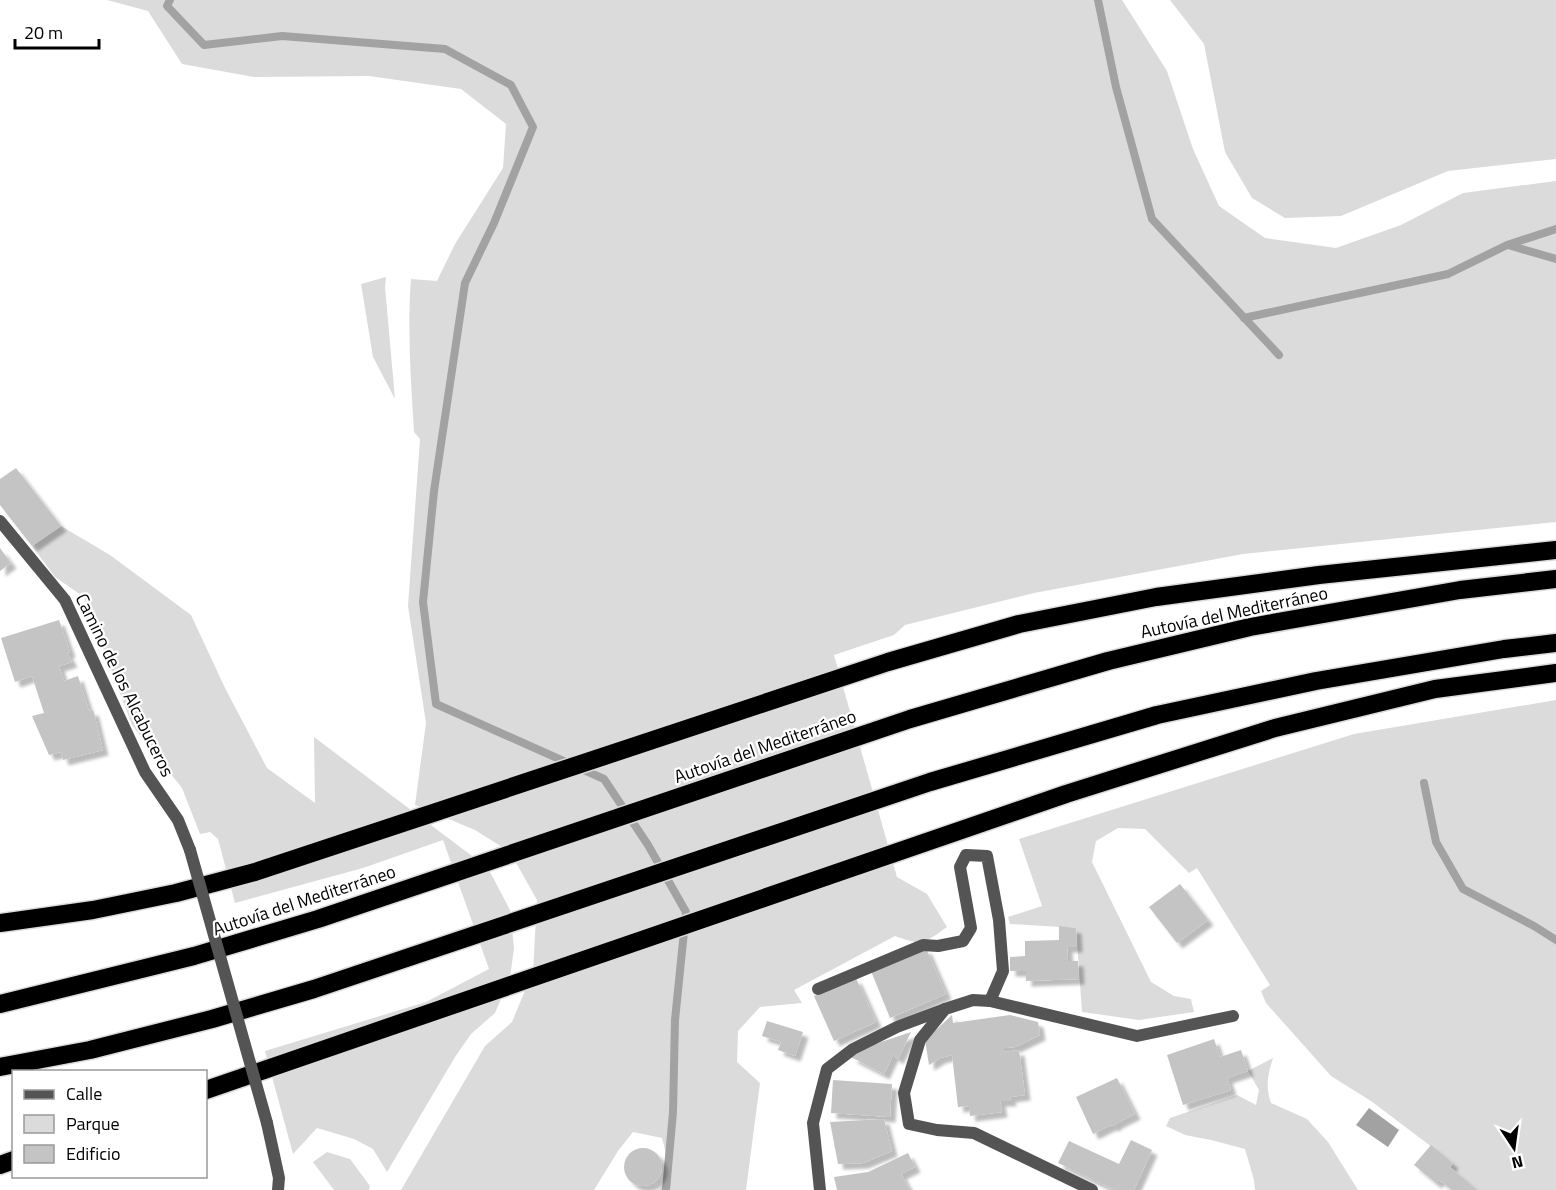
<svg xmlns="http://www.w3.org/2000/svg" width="1556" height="1190" viewBox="0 0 1556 1190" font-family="'Titillium Web',sans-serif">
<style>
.green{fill:#dbdbdb}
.water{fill:#a2a2a2}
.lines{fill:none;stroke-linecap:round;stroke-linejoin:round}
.stream{stroke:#a2a2a2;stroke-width:8}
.building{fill:#c4c4c4;filter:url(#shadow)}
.motorway-casing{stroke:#dbdbdb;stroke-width:21}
.service{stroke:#545454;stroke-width:12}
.minor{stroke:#545454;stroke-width:12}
.motorway{stroke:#000;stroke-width:18}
.minor-bridge{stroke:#545454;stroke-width:12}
.labels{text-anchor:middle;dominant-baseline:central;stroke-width:4.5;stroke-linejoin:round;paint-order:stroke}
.street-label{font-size:18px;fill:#000;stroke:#fff}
</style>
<defs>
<filter id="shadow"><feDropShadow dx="5.5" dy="5.5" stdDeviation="1.5" flood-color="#0004"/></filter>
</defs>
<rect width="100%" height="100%" fill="#fff"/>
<g class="green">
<path d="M107,0H1122L1167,71L1193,149L1219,206L1265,238L1336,248L1401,225L1463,193L1556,181V522L1243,554L1034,593L905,625L894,635L834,655L897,877L927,894L947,927C923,944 923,946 895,936L794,990L802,1003L760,1007L738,1031L737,1062L760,1083L746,1190H659L671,1172L662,1138L633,1132L618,1151L594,1190H401L485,1046L512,1022L533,971L537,900L510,852L475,830L415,805L426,723L408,606L420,439L414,432C411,381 407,330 411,279L437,281L455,244L503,168L506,124L461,89L369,76L254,77L182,64L148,11Z"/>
<polygon points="1170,0 1556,0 1556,159 1448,171 1341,216 1285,218 1252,198 1225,152 1204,44"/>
<polygon points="386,277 385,287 395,399 373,357 361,284"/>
<polygon points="61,526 110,555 191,615 225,688 267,768 315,803 314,737 488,868 510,910 514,948 510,978 495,1013 471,1034 455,1057 387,1172 373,1149 354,1139 317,1128 293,1154 265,1051 426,1002 489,969 443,840 363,868 235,903 218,839 210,832 200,834 182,788 132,725 84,597 55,577 32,546"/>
<polygon points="1556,700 1556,1190 1478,1190 1450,1167 1453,1163 1371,1101 1331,1076 1266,1003 1261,991 1270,985 1197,868 1189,873 1145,829 1118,828 1096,841 1092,862 1151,982 1174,996 1191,999 1194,1012 1139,1020 1082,1012 1076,928 1010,924 1008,917 1042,906 1019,839 1354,734"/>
<path d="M1273,1058C1268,1074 1265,1086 1271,1103L1307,1119L1328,1142L1358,1190H1255L1254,1180L1245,1149L1211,1140L1185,1135L1166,1126L1170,1118L1237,1095L1256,1105L1259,1090L1248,1071Z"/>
<polygon points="327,1152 350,1159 370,1186 369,1190 334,1190 313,1162"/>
</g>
<polygon class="water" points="1369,1108 1399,1130 1388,1147 1356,1125"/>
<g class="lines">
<g class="stream">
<polyline points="170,0 167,6 204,45 282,36 445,49 511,85 533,127 494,223 465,283 434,491 423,602 436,704 604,779 648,845 686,912 675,1020 673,1112 666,1190"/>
<polyline points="1098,0 1116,87 1152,219 1279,355"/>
<polyline points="1508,245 1556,259"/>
<polyline points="1244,318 1448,274 1507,245 1556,229"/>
<polyline points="1424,783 1436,842 1463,889 1534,926 1556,940"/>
</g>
</g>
<g class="building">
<polygon points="16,468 61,526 32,546 0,505 0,479"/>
<polygon points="0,548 11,563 0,571"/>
<polygon points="59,620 70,652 67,653 72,662 59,666 64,681 78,676 89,711 93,710 94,713 103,750 63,760 61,752 49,755 32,716 44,713 32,676 15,682 1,638"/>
<polygon points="1180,884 1208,920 1177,943 1149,907"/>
<polygon points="1059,926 1076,928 1077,947 1067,947 1068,961 1078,961 1079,979 1026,981 1026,971 1010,971 1010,957 1025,956 1025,941 1059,940"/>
<polygon points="926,948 946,994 890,1018 871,971"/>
<polygon points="856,978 876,1022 834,1041 814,996"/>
<polygon points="952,1015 953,1023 1010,1015 1038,1022 1040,1035 1015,1047 1004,1048 1004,1052 1019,1050 1025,1095 1010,1097 1011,1101 1000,1101 1002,1112 970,1116 969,1106 958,1107 952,1055 940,1058 929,1065 925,1040"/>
<polygon points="767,1021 803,1032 795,1056 778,1050 781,1042 762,1036"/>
<polygon points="911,1032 898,1059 893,1055 884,1074 851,1057 872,1045"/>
<polygon points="1214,1039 1220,1057 1241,1050 1248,1071 1227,1078 1231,1090 1183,1105 1167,1055"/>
<polygon points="1117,1078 1135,1114 1117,1123 1114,1126 1111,1125 1093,1134 1076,1097"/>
<polygon points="833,1080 892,1084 890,1117 831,1113"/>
<polygon points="884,1119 892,1151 863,1163 838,1164 830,1122"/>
<polygon points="1131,1140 1152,1150 1134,1190 1115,1190 1058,1163 1069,1141 1119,1164"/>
<polygon points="1431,1145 1453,1163 1450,1167 1478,1190 1452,1190 1439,1180 1436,1183 1414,1165"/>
<circle cx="643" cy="1167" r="19"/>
<polygon points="908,1153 915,1167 901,1174 910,1190 837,1190 834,1177 868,1172"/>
</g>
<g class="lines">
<g class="motorway-casing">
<g id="motorway">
<polyline points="0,923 93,910 176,893 255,872 888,662 1019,624 1156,597 1319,575 1556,550"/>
<polyline points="0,1004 194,956 318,919 910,719 1108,661 1250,627 1460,590 1556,579"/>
<polyline points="0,1067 90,1050 212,1019 314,989 930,782 1157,715 1316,681 1504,649 1556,643"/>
<polyline points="206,1090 1066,794 1275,728 1435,689 1556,673"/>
<polyline points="0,1165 14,1160"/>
</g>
</g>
<g class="service">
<polyline points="818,989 923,945 938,946 963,941 971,928 960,867 966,855 987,856 999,920 1003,971 990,1001"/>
<polyline points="820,1190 813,1123 827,1069 853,1049 897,1027 945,1009"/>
</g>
<g class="minor">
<polyline points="0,521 65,600 145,772 178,820 190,850"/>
<polyline points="267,1123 279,1178 278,1190"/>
<polyline points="1092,1190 974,1133 937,1130 909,1124 904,1093 920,1040 945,1009 973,1000 990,1001 1137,1036 1233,1016"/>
</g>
<use href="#motorway" class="motorway"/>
<polyline class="minor-bridge" points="190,850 267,1123"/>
</g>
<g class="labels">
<g class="street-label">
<text transform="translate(1234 612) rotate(-12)">Autovía del Mediterráneo</text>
<text transform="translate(125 685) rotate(64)">Camino de los Alcabuceros</text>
<text transform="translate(765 746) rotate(-19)">Autovía del Mediterráneo</text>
<text transform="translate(304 900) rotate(-18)">Autovía del Mediterráneo</text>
</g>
</g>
<rect x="12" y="1070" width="195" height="108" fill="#ffffff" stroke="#999999" stroke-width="1.5"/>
<rect x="24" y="1090" width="30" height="9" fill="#545454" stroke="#999999" stroke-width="1.5"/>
<text x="66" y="1100" font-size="18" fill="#000000">Calle</text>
<rect x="24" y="1115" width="30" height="18" fill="#dbdbdb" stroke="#999999" stroke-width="1.5"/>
<text x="66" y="1130" font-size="18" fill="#000000">Parque</text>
<rect x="24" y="1145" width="30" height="18" fill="#c4c4c4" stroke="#999999" stroke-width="1.5"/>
<text x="66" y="1160" font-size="18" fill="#000000">Edificio</text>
<g transform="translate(1514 1148) rotate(167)" stroke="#ffffff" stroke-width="4.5" paint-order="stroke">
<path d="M0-4.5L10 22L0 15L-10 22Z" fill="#000000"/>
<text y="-9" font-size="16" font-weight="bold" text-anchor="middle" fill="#000000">N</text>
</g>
<path d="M15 39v9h84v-9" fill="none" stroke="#000000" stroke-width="3"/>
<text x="24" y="39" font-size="18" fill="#000000" stroke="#ffffff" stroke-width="4.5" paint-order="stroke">20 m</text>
</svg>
